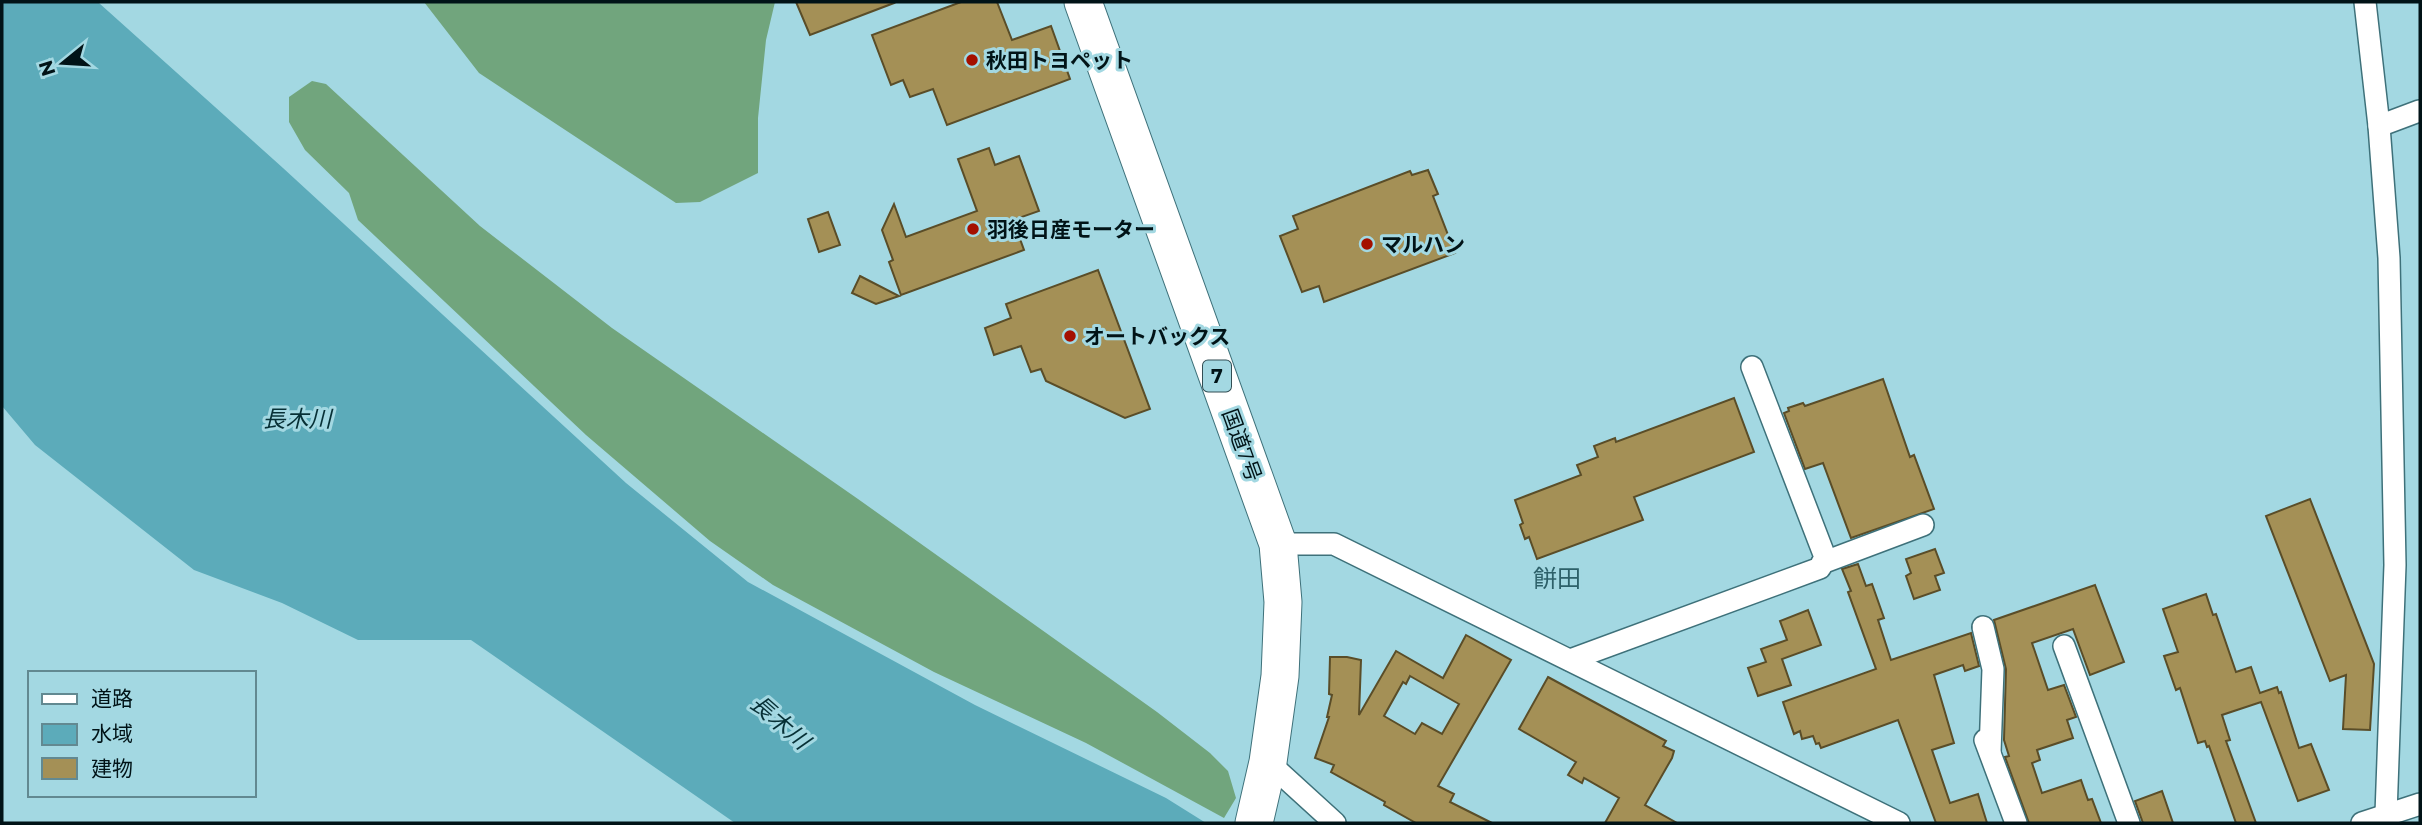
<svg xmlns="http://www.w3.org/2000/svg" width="2422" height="825" viewBox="0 0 2422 825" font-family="Montserrat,'Noto Sans JP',sans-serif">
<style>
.forest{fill:#71a57d}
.water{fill:#5cabba}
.building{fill:#a49056;stroke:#5a4d28;stroke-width:2;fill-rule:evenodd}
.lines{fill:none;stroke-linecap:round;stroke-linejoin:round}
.street-casing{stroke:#3e717a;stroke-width:24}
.highway-casing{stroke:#3e717a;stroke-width:39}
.street{stroke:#fff;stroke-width:21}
.highway{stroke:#fff;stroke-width:37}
.poi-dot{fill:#a41000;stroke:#a3d8e2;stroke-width:2.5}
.labels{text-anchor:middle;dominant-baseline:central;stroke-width:6;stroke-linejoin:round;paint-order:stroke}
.shield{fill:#a3d8e2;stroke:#324e54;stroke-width:2}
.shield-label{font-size:19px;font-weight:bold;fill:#011317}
.poi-label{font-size:21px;font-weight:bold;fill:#011317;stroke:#a3d8e2;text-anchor:start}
.street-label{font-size:21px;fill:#011317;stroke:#a3d8e2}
.water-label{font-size:23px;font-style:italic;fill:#073036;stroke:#a3d8e2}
.quarter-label{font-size:24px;fill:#2d6069;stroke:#a3d8e2}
</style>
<rect width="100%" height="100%" fill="#a3d8e2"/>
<g class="forest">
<polygon points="424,2 775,2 766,40 758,118 758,173 700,202 676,203 479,73"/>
<polygon points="312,81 326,84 480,226 612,328 858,499 1157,712 1210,753 1228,771 1236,798 1224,818 1086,743 934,672 773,585 710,541 586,435 358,220 349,193 305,150 289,122 289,97"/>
</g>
<polygon class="water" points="2,2 99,3 283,168 626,483 748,582 975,705 1166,798 1206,823 735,823 471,640 358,640 282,603 194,570 35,445 2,406"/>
<g class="building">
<polygon points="796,2 893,2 894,3 810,35"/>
<polygon points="961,2 997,2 1012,40 1051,26 1070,79 947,125 933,89 910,97 903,80 891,85 872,35"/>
<polygon points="989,148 995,165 1019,156 1039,211 1013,220 1024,250 901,295 889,262 893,260 882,230 894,204 906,237 977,211 958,159"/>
<polygon points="1428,170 1438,194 1433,196 1455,253 1324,302 1319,286 1302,292 1280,236 1298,229 1293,216 1410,171 1412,175"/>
<polygon points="828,212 840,245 819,252 808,219"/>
<polygon points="1098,270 1150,409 1125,418 1046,381 1041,369 1031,372 1021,346 994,355 985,328 1011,318 1006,304"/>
<polygon points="860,276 899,296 876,304 852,293"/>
<polygon points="1883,379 1910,457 1914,455 1934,509 1851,538 1823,463 1805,469 1784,413 1789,411 1788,408 1803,403 1805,406"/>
<polygon points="1734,398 1754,452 1634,497 1643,520 1537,559 1529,537 1525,539 1520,525 1523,523 1515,500 1581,475 1577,465 1598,457 1594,446 1615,438 1616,442"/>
<polygon points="2310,499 2374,664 2370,730 2343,729 2346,675 2330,681 2266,516"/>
<polygon points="1935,549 1944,573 1935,576 1940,590 1914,599 1906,576 1911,573 1906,559"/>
<polygon points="1858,564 1866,586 1872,584 1884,618 1878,620 1891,660 1971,633 1979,666 1965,671 1963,665 1934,675 1954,743 1932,750 1950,803 1978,794 1987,823 1936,823 1898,720 1821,748 1819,743 1816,744 1813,736 1802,739 1800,731 1794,734 1783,702 1876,669 1848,592 1851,591 1842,569"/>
<polygon points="2095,585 2124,662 2090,675 2073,629 2032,643 2048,690 2064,685 2076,717 2067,720 2073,738 2037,750 2040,760 2032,763 2042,793 2081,780 2088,800 2092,799 2101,823 2029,823 2005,757 2009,756 2004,740 2006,669 1994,620"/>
<polygon points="2206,594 2213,615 2216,614 2236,672 2251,667 2260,693 2277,687 2279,693 2281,692 2299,748 2311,744 2329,790 2298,801 2261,702 2222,715 2230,740 2226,741 2256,823 2236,823 2209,746 2207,747 2205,741 2198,743 2180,688 2176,690 2164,656 2178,652 2163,609"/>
<polygon points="1808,610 1821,645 1782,659 1791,685 1758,696 1748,668 1766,662 1761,649 1787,640 1780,621"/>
<path d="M1466,635L1511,660L1438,786L1454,794L1450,802L1492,823H1416L1384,805L1385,802L1331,772L1334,765L1315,758L1329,717H1327L1332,695L1329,694L1330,657H1347L1361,660L1359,715L1396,651L1443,678ZM1410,676L1459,704L1442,734L1422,723L1415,734L1384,716L1403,682L1406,684Z"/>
<polygon points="1548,677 1666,741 1663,746 1674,751 1672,758 1645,805 1677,823 1605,823 1619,798 1584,778 1582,783 1568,775 1576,762 1519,729"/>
<polygon points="2162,791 2173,823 2143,823 2135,801"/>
</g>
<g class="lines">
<g class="street-casing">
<g id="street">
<polyline points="2365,2 2379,126 2389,258 2395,565 2386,814"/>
<polyline points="2379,126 2419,111"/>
<polyline points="1278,544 1334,544 1899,823"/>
<polyline points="1822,563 1923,525"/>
<polyline points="1983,627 1993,669 1990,752"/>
<polyline points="2064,646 2129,823"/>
<polyline points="1570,660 1820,568 1825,557 1752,367"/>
<polyline points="1985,740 2016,823"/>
<polyline points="1268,762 1335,823"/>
<polyline points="2362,823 2420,804"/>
</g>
</g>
<g class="highway-casing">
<polyline id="highway" points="1083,2 1278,544 1283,602 1280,676 1268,762 1254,823"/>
</g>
<use href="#street" class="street"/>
<use href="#highway" class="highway"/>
</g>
<g class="poi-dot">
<circle cx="972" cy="60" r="7"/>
<circle cx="973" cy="229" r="7"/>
<circle cx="1367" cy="244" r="7"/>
<circle cx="1070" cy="336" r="7"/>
</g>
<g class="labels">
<rect class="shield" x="1203" y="360.5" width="28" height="31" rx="5"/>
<g class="shield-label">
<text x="1217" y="376">7</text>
</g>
<g class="poi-label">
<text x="986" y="60">秋田トヨペット</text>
<text x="987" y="229">羽後日産モーター</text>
<text x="1381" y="244">マルハン</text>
<text x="1084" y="336">オートバックス</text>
</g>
<g class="street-label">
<text transform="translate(1242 445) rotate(70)">国道7号</text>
</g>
<g class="water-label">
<text x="297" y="419">長木川</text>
<text transform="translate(780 722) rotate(41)">長木川</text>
</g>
<g class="quarter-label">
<text x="1557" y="578">餅田</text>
</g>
</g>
<rect width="2422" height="825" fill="none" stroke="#011317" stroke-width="7"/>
<rect x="28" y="671" width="228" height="126" fill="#a3d8e2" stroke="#628991" stroke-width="2"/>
<rect x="42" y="694" width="35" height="10" fill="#ffffff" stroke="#628991" stroke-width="2"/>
<text x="91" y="706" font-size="21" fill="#011317">道路</text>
<rect x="42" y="724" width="35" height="21" fill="#5cabba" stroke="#628991" stroke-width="2"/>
<text x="91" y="741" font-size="21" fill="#011317">水域</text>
<rect x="42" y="758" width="35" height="21" fill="#a49056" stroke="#628991" stroke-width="2"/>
<text x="91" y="776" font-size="21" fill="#011317">建物</text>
<g transform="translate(63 63) rotate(252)" stroke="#a3d8e2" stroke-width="5" paint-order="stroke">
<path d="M0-5L12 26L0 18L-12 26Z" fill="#011317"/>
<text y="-10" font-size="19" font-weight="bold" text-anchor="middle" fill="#011317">N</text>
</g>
</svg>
